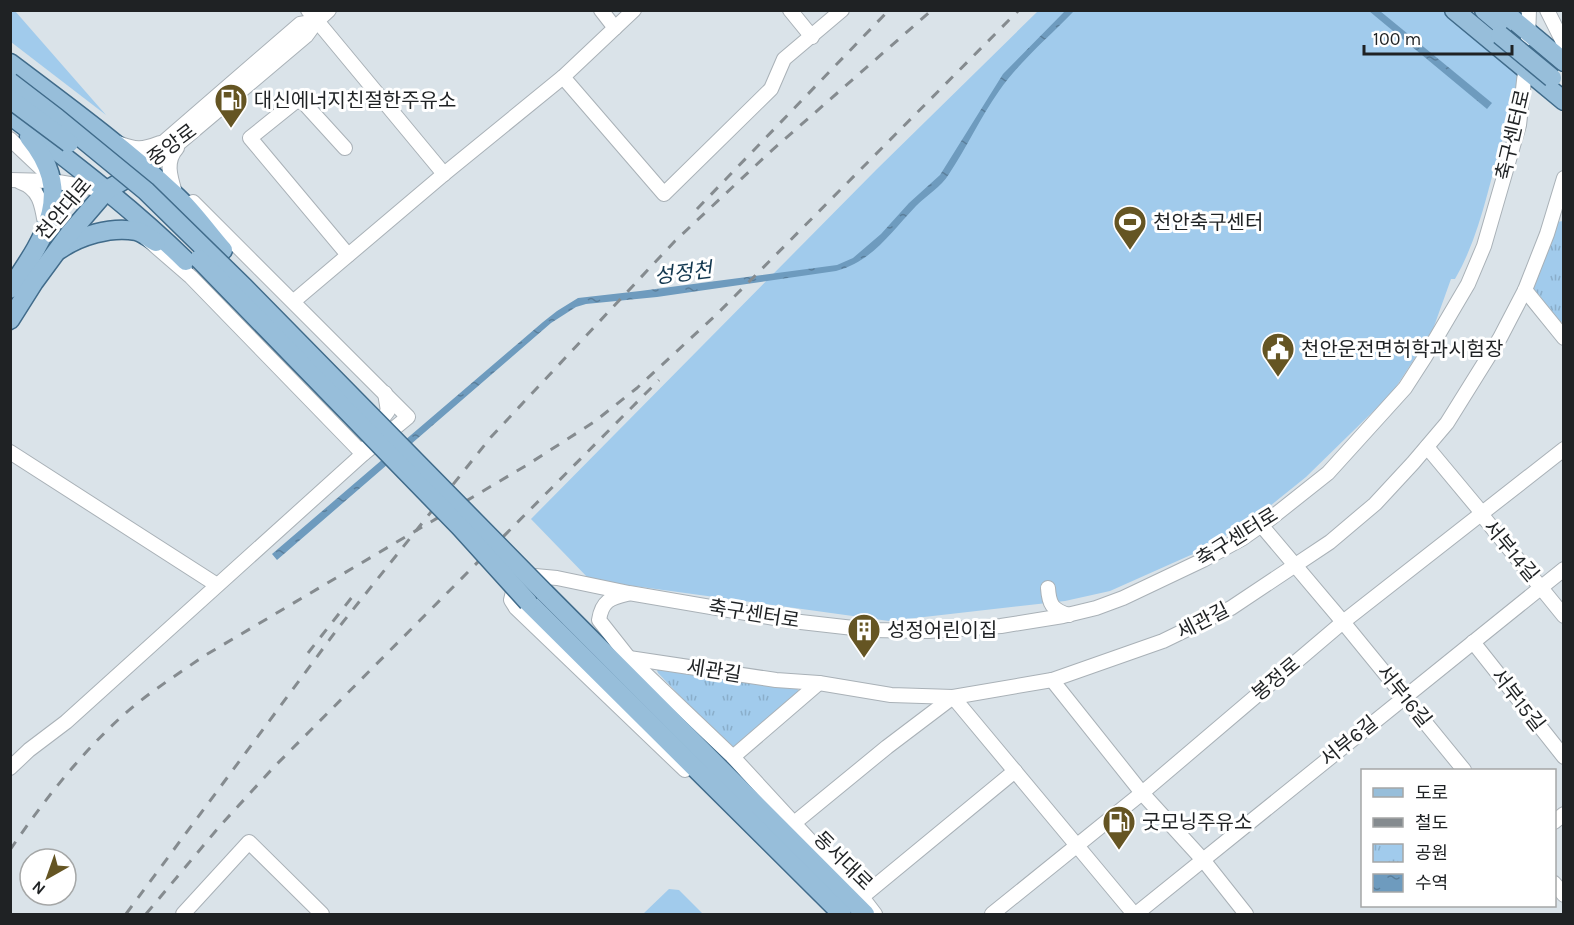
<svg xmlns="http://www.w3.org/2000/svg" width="1574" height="925" viewBox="0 0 1574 925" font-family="Karla,'Noto Sans KR',sans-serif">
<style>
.grass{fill:#a1cbec}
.park{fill:url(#park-tufts)}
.water{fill:url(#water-ripples)}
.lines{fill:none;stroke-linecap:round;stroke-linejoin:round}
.minor-casing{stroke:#a9b1b7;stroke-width:16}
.major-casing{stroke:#406b8a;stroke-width:21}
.minor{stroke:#fff;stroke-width:14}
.major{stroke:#97beda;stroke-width:18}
.rail{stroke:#858b8f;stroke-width:3;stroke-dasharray:10 10;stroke-linecap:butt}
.major-bridge-casing{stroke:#406b8a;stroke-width:21;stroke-linecap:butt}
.major-bridge{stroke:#97beda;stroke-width:18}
.labels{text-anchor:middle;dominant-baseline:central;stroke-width:6;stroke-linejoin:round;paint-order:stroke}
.poi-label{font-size:20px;fill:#1f2224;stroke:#fff;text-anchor:start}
.street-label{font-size:20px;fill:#1f2224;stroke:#fff}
.water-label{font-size:21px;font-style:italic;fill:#12374f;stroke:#fff}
</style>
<defs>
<pattern id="park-tufts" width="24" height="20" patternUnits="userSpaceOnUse" patternTransform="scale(1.5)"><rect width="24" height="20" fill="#a1cbec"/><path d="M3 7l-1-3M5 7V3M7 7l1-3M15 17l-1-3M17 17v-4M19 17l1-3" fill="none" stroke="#8aaeca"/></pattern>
<pattern id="water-ripples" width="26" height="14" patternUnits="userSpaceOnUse" patternTransform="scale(1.5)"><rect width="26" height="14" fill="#6e9bbe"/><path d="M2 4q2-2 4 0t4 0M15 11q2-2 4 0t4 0" fill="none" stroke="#5a7e9a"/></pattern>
</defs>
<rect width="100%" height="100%" fill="#dae3e9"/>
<g class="grass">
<polygon points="10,11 15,11 106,115 11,42"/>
<path d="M1038,11H1444L1525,77C1518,96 1510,114 1504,134C1489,182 1481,234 1455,279H1451L1432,332L1392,393L1306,477L1260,514L1202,550L1110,591L1065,601L889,621L590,580L531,519L877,169Z"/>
<polygon points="669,889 679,890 703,914 643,914"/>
</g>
<g class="park">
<polygon points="1563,221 1563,322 1556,321 1532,290 1557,222"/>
<polygon points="656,668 796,685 799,693 734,749 729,747 658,673"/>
</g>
<g class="water">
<path d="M1065,11H1074C1049,37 1020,61 999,91C980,118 967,147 949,174C941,187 927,195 916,206C891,232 873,261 836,271L657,297L586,304L576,307L551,323L277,560L272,554L543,322L557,311L578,298L640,291L837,265L853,258L881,234L909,203L940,175L1003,74Z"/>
<polygon points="1369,11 1380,11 1492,103 1487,109"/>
</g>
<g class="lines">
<g class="minor-casing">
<g id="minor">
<polyline points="308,10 444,174"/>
<polyline points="601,10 615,28"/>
<polyline points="790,10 812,37"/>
<polyline points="1547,10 1564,44"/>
<polyline points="1528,38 1529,10"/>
<polyline points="563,77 664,194 771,89 784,59 842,10"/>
<polyline points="10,139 45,172"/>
<path d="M118,143C136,150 142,150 160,143"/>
<polyline points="345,148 304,103 296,101 250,138 348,255"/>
<polyline points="143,169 159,160 306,36 317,21 329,10"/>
<polyline points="143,169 151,153 300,24 317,21"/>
<polyline points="10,180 52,181 105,190"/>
<path d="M20,182C40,189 42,205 45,224"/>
<path d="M176,196C171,179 164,162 177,148"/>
<polyline points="146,238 191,277 363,454 366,447"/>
<polyline points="1525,290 1564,338"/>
<polyline points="294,301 444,174 563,77 634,10"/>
<polyline points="373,431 388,411 385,393"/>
<polyline points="1427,447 1482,513"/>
<polyline points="10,452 217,585"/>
<polyline points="1481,514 1564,616"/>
<polyline points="1261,525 1343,622 1464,770"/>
<path d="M1048,588C1049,604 1052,610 1069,615"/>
<path d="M627,594C610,598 602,601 599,620L629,658L733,757L862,897L875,914"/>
<polyline points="1473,642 1564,757"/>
<polyline points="629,658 776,680 819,683 891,695 953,697 1052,680 1163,641 1231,608 1330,542 1375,504 1413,463 1447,423 1500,338 1525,290 1547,234 1564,178"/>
<polyline points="1052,680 1142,793 1204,861 1246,914"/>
<polyline points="733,757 819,683"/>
<polyline points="10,768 29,750 66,722 363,454 408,417 193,202"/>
<polyline points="685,770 516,608 511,600 513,592 522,583 535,576 557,578 629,593 792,621 871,630 928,631 1001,626 1063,616 1096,608 1123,598 1203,560 1243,538 1270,519 1328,473 1405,388 1425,357 1468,284 1484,246 1519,125 1526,63"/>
<polyline points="1554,822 1564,814"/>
<polyline points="793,824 887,747 953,697 1134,914"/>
<polyline points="1554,883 1564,895"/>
<polyline points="862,897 1015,771"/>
<polyline points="183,914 249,842 322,914"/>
<polyline points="992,914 1142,793 1343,622 1564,449"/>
<polyline points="1136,914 1564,569"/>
</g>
</g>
<g class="major-casing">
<g id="major">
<polyline points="1454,10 1564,101"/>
<polyline points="1484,10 1503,26"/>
<polyline points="1502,10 1564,62"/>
<path d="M10,63C67,106 123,147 175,195C193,211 207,232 223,250"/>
<path d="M10,115C71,162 131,207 186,261"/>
<path d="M59,250C79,236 111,226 136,231C143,232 150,239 156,242"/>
<path d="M10,289C45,237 76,194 29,137"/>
<polyline points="10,320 34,282 70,233 107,190 141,170"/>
<polyline points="544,592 865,914"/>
<polyline points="528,602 842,914"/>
</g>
</g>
<use href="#minor" class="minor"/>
<use href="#major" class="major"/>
<g class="rail">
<polyline points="697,209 889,10"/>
<polyline points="308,653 356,592"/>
<path d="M10,850C42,803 77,758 119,719C145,695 175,676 204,656L527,465L594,422L637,388L717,314L1019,10"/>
<polyline points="126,914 339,627 491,437 675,241 770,152 932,10"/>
<polyline points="146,914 219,827 273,768 659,380"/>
</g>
<g class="major-bridge-casing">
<g id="major-bridge">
<polyline points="1500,35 1552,78"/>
<polyline points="10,82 57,118 146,191 244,287 544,592"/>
<polyline points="10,99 69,143"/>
<polyline points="199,259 460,527 528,602"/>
</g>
</g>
<use href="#major-bridge" class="major-bridge"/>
</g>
<defs>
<g id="fuel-pin" transform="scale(1.725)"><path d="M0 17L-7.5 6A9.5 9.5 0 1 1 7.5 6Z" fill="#655523" stroke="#fff"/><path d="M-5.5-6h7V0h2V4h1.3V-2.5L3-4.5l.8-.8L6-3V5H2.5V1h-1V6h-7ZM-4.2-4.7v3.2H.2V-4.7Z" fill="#fff"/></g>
<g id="stadium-pin" transform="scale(1.725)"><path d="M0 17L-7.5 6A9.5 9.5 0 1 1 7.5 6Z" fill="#655523" stroke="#fff"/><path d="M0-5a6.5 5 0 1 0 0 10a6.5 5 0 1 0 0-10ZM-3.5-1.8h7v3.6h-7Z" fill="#fff"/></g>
<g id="civic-pin" transform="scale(1.725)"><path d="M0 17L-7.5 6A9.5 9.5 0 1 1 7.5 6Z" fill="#655523" stroke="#fff"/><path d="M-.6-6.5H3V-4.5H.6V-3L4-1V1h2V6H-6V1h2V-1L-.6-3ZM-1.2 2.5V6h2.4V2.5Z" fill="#fff"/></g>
<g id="building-pin" transform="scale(1.725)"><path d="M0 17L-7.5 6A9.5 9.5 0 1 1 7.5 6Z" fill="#655523" stroke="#fff"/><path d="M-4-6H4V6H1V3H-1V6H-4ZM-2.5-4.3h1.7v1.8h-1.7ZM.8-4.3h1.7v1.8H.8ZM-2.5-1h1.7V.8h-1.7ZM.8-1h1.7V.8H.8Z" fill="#fff"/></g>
</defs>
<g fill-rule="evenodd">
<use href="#fuel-pin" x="231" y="100"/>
<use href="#stadium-pin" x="1130" y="222"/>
<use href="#civic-pin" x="1278" y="349"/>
<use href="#building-pin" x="864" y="630"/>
<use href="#fuel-pin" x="1119" y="822"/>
</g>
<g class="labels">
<g class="poi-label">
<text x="254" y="100">대신에너지친절한주유소</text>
<text x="1153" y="222">천안축구센터</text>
<text x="1301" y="349">천안운전면허학과시험장</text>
<text x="887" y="630">성정어린이집</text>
<text x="1142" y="822">굿모닝주유소</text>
</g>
<g class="street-label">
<text transform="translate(1513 135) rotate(-77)">축구센터로</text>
<text transform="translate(172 145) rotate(-37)">중앙로</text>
<text transform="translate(64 209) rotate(-50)">천안대로</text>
<text transform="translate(1237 537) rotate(-32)">축구센터로</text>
<text transform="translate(1511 551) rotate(50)">서부14길</text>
<text transform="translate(754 614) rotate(9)">축구센터로</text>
<text transform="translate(1203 621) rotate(-27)">세관길</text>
<text transform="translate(714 671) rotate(9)">세관길</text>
<text transform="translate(1276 679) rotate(-40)">봉정로</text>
<text transform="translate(1404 696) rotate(51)">서부16길</text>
<text transform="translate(1518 700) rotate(52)">서부15길</text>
<text transform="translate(1349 741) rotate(-39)">서부6길</text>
<text transform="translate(843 861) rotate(45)">동서대로</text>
</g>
<g class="water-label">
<text transform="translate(683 273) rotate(-7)">성정천</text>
</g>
</g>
<rect width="1574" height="925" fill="none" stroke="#1f2224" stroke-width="24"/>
<rect x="1361" y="769" width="195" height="138" fill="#ffffff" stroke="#a5a7a7" stroke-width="1.5"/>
<rect x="1373" y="788" width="30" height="9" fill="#97beda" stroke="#a5a7a7" stroke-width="1.5"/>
<text x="1415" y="799" font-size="18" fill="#1f2224">도로</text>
<rect x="1373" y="818" width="30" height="9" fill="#858b8f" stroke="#a5a7a7" stroke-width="1.5"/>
<text x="1415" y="829" font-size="18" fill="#1f2224">철도</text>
<rect x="1373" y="844" width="30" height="18" fill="url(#park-tufts)" stroke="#a5a7a7" stroke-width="1.5"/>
<text x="1415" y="859" font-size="18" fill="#1f2224">공원</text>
<rect x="1373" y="874" width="30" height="18" fill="url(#water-ripples)" stroke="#a5a7a7" stroke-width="1.5"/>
<text x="1415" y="889" font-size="18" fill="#1f2224">수역</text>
<g transform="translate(48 877) rotate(220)"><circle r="28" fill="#ffffff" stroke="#a5a7a7" stroke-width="1.5"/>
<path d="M0-4.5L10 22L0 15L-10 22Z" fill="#655523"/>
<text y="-9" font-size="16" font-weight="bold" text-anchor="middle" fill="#1f2224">N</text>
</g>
<path d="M1364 45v9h148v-9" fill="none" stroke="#1f2224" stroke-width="3"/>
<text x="1373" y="45" font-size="18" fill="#1f2224" stroke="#ffffff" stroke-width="4.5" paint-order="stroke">100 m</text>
</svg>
